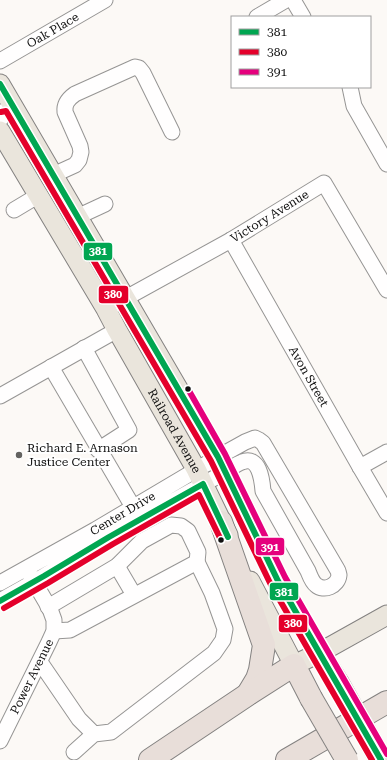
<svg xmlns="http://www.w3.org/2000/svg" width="387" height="760" viewBox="0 0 387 760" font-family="'Roboto Serif',serif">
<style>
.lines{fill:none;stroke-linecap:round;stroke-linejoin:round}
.minor-casing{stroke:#969594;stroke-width:17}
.major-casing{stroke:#848281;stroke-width:21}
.highway-casing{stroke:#848281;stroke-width:24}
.minor{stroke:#fffefe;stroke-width:15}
.major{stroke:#eae5dc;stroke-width:19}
.highway{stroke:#e8ded9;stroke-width:22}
.highway-bridge-casing{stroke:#848281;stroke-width:24;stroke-linecap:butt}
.highway-bridge{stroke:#e8ded9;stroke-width:22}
.bus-1-casing{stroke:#fff;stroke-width:9}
.bus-2-casing{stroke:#fff;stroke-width:9}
.bus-3-casing{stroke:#fff;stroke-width:9}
.bus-1{stroke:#00a651;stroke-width:6}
.bus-2{stroke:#e4002b;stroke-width:6}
.bus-3{stroke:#e5007d;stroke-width:6}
.bus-dot{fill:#101010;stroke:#fff;stroke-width:1.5}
.poi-dot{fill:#636260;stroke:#fff;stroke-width:1.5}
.labels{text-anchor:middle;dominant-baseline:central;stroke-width:4;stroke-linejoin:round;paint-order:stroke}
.street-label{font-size:12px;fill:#101010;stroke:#fff}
.poi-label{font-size:12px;fill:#101010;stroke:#fff;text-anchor:start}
.line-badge{stroke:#fff;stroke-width:1.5}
.badge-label{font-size:11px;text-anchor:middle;font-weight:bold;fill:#fff}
</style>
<rect width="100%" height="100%" fill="#fcf9f6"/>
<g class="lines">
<g class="minor-casing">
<g id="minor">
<polyline points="293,0 303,17"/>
<polyline points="257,17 286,0"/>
<path id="s1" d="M0,61L105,0"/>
<polyline points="350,87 354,106 387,164"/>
<polyline points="0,120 10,103"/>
<path d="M53,175L75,165L79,160L81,152L80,146L65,112C64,104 68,99 75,94L135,67L139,68L143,73L172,132"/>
<polyline points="14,210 39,195"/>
<polyline points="77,217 105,204"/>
<path id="s2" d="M231,240L360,467L387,513"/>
<path id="s3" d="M106,309L231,240L324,183L387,290"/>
<polyline points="84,348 129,430 98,450"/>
<polyline points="51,367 133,507"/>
<polyline points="0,396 117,330"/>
<polyline points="360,467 387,452"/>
<polyline points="117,566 134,595"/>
<path id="s4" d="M0,583L95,530L218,457L245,442L255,438L259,440L263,443L337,569C338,570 339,575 339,575C338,586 324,592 316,585C312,582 310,576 308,571L263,491C262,479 259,455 242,462C236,464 230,469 225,472L109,537L44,576L0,601"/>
<polyline points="48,607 117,566 142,541 171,525 181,526 188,531 198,552 197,562"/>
<polyline points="54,631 70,630 197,562 212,593 225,629 223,640 214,653 111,732 94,734 74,752"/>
<polyline points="40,662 79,719 94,734"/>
<path id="s5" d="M0,741L49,642L54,631V620L50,609L29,573"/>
</g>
</g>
<g class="major-casing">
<g id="major">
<polyline points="0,84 218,457 278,581 319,653"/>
<path id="s6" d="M0,131L106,309L117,330L196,469L228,535"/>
<polyline points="250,581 294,665 319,653 387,615"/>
</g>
</g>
<g class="highway-casing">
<g id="highway">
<polyline points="221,522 264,645 260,670 257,679 248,694"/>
<polyline points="319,653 337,682"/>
<polyline points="150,760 247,695 294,665 311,698"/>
<polyline points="287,760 387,702"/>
</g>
</g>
<use href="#minor" class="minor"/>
<use href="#major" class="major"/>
<use href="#highway" class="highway"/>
<g class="highway-bridge-casing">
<g id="highway-bridge">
<polyline points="337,682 381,760"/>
<polyline points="311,698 347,760"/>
</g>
</g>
<use href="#highway-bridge" class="highway-bridge"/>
<g class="bus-1-casing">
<g id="bus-1">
<polyline points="0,84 218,457 278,581 381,760"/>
<polyline points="0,601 44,576 109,537 203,484 228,537"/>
</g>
</g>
<g class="bus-2-casing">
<g id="bus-2">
<polyline points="1,112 6,111 211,461 271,585 372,760"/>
<polyline points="4,608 48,583 113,544 199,495 221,540"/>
</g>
</g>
<g class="bus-3-casing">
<polyline id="bus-3" points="188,389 225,454 285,577 387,754"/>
</g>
<use href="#bus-1" class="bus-1"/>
<use href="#bus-2" class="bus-2"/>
<use href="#bus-3" class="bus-3"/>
</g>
<g class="bus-dot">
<circle cx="188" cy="389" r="3.5"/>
<circle cx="221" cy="540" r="3.5"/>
</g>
<circle class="poi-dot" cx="19" cy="455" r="4"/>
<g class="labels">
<g class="street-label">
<text stroke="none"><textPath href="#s1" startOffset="61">Oak Place</textPath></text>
<text stroke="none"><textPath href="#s3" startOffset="188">Victory Avenue</textPath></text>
<text stroke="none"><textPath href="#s2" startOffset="157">Avon Street</textPath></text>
<text stroke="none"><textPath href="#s6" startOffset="347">Railroad Avenue</textPath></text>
<text stroke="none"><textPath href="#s4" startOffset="141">Center Drive</textPath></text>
<text stroke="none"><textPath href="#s5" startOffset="72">Power Avenue</textPath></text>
</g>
<g class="poi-label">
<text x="27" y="448">Richard E. Arnason<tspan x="27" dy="14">Justice Center</tspan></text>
</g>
</g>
<g class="line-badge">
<rect x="83" y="242" width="30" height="19" rx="4" fill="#00a651"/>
<rect x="98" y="285" width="31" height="19" rx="4" fill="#e4002b"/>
<rect x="255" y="537" width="30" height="19" rx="4" fill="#e5007d"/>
<rect x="269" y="582" width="30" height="19" rx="4" fill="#00a651"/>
<rect x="278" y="614" width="30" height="19" rx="4" fill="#e4002b"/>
</g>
<g class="badge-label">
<text x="98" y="255">381</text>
<text x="113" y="298">380</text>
<text x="270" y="551">391</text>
<text x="284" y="596">381</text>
<text x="293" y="627">380</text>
</g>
<rect x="231" y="16" width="140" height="72" fill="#ffffff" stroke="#9f9f9f"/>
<rect x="239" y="29" width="20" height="6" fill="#00a651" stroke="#9f9f9f"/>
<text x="267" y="36" font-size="12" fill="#101010">381</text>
<rect x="239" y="49" width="20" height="6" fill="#e4002b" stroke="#9f9f9f"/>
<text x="267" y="56" font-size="12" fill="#101010">380</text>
<rect x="239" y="69" width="20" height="6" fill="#e5007d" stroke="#9f9f9f"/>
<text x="267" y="76" font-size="12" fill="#101010">391</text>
</svg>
